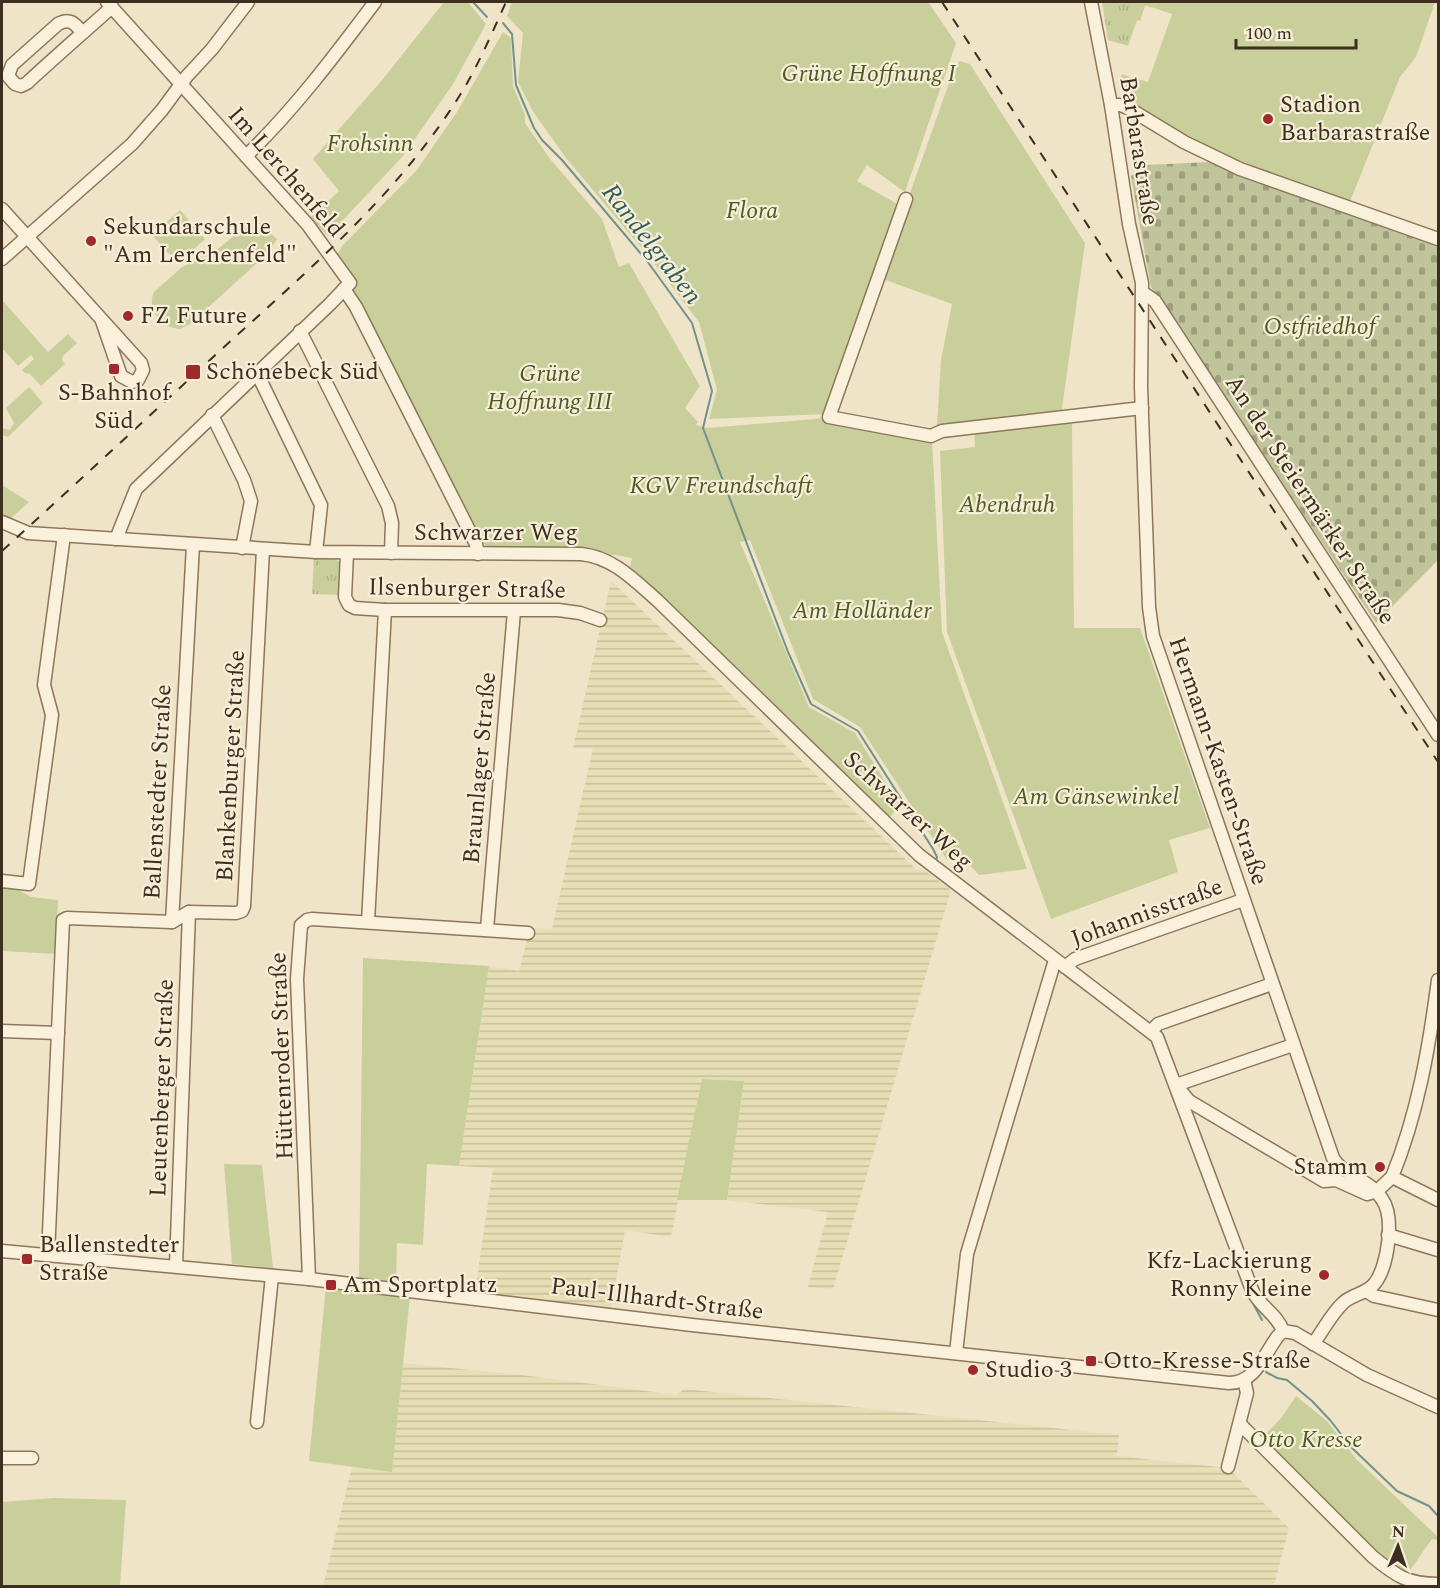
<svg xmlns="http://www.w3.org/2000/svg" width="1440" height="1588" viewBox="0 0 1440 1588" font-family="Spectral,serif">
<style>
.farmland{fill:url(#farmland-rules)}
.green{fill:#c9cf9b}
.cemetery{fill:url(#cemetery-stones)}
.park{fill:url(#park-tufts)}
.lines{fill:none;stroke-linecap:round;stroke-linejoin:round}
.stream{stroke:#6f938a;stroke-width:2}
.minor-casing{stroke:#8d765c;stroke-width:15}
.minor{stroke:#faf1dc;stroke-width:12}
.rail{stroke:#3d2e20;stroke-width:2;stroke-dasharray:10 10;stroke-linecap:butt}
.poi-dot{fill:#9e2a2b;stroke:#f7eed8;stroke-width:2}
.labels{text-anchor:middle;dominant-baseline:central;stroke-width:4.5;stroke-linejoin:round;paint-order:stroke}
.park-label{font-size:24px;font-style:italic;fill:#4d5a26;stroke:#f7eed8}
.poi-label{font-size:24px;fill:#3d2e20;stroke:#f7eed8;text-anchor:start}
.street-label{font-size:24px;fill:#3d2e20;stroke:#f7eed8}
.water-label{font-size:26px;font-style:italic;fill:#2f5d5a;stroke:#f7eed8}
</style>
<defs>
<pattern id="farmland-rules" width="6" height="5" patternUnits="userSpaceOnUse" patternTransform="scale(1.5)"><rect width="6" height="5" fill="#e6deb5"/><path d="M0 2.5h6" fill="none" stroke="#c6bf9b"/></pattern>
<pattern id="cemetery-stones" width="16" height="16" patternUnits="userSpaceOnUse" patternTransform="scale(1.5)"><rect width="16" height="16" fill="#bfc49a"/><path d="M2 7V4a2 2 0 0 1 4 0v3zM10 15v-3a2 2 0 0 1 4 0v3z" fill="#9ca07d"/></pattern>
<pattern id="park-tufts" width="24" height="20" patternUnits="userSpaceOnUse" patternTransform="scale(1.5)"><rect width="24" height="20" fill="#c9cf9b"/><path d="M3 7l-1-3M5 7V3M7 7l1-3M15 17l-1-3M17 17v-4M19 17l1-3" fill="none" stroke="#aeb285"/></pattern>
</defs>
<rect width="100%" height="100%" fill="#f0e4c8"/>
<g class="farmland">
<polygon points="611,581 917,870 924,870 951,890 833,1289 808,1287 828,1212 727,1200 744,1081 702,1079 671,1237 625,1230 611,1308 475,1292 493,1168 459,1166 489,966 519,971 530,928 552,929 593,748 573,748"/>
<polygon points="403,1363 530,1376 677,1395 684,1389 1119,1435 1117,1456 1228,1468 1289,1528 1274,1586 323,1586 352,1467 392,1471"/>
</g>
<g class="green">
<polygon points="444,2 468,2 486,24 453,84 403,156 328,236 310,218 339,191 313,159 383,79"/>
<polygon points="512,2 928,2 956,43 905,192 867,165 857,181 901,206 826,414 709,419 717,390 699,322 650,258 566,158 532,110 518,82 523,33 507,16"/>
<polygon points="1156,2 1435,2 1416,57 1400,77 1349,204 1241,166 1179,135 1126,103 1121,74 1148,82 1172,14 1154,8"/>
<polygon points="503,32 511,38 513,86 525,115 525,123 550,159 602,219 619,267 629,263 700,386 685,408 698,422 696,425 707,428 826,418 932,440 942,632 1027,869 979,875 960,855 947,860 860,727 813,699 750,540 740,542 809,707 855,733 900,805 890,817 662,596 630,567 632,558 609,554 591,548 486,546 479,538 350,288 356,281 336,256 342,246 416,171 457,112"/>
<polygon points="960,61 970,64 1085,243 1061,416 937,425 941,360 952,304 880,278 955,66"/>
<polygon points="180,210 205,239 178,264 152,235"/>
<path d="M255,218L277,239L268,253L190,324L180,329C161,328 146,310 154,292L182,267L218,249Z"/>
<polygon points="2,300 48,352 68,334 77,343 63,356 62,360 65,364 41,386 29,373 27,374 22,370 34,359 31,355 18,366 2,348"/>
<polygon points="29,387 43,403 8,437 2,435 2,428 10,430 14,423 6,408"/>
<polygon points="1072,420 1074,628 1140,628 1210,828 1169,840 1178,872 1051,919 947,632 940,451 975,447 974,430"/>
<polygon points="2,485 29,502 10,519 2,514"/>
<polygon points="2,886 15,888 31,897 58,900 56,954 2,951"/>
<polygon points="363,958 489,966 459,1166 427,1164 423,1245 397,1243 396,1283 359,1279"/>
<polygon points="702,1079 744,1081 727,1200 677,1200"/>
<polygon points="224,1164 262,1165 273,1268 232,1264"/>
<polygon points="326,1286 410,1296 392,1472 309,1461"/>
<polygon points="1296,1396 1327,1421 1356,1459 1438,1537 1438,1540 1432,1539 1406,1576 1382,1556 1262,1438 1282,1417"/>
<polygon points="54,1498 126,1500 120,1586 2,1586 2,1502"/>
</g>
<polygon class="cemetery" points="1210,162 1438,244 1438,560 1376,623 1151,287 1131,176 1146,165"/>
<g class="park">
<polygon points="1102,2 1156,2 1154,8 1145,6 1140,21 1137,20 1128,46 1108,40"/>
<polygon points="314,558 335,559 340,562 340,595 312,594"/>
</g>
<g class="lines">
<g class="stream">
<polyline points="473,2 487,17"/>
<polyline points="503,23 512,34 516,85 534,128 542,140 562,160 647,261 692,323 712,391 703,428 788,652 811,704 858,731 933,849 937,857 936,861"/>
<polyline points="1065,975 1124,1019"/>
<polyline points="1248,1294 1262,1320"/>
<polyline points="1266,1372 1277,1378 1287,1380 1312,1401 1330,1420 1351,1447 1397,1491 1429,1506 1438,1516"/>
</g>
<g class="minor-casing">
<g id="minor">
<polyline points="107,2 308,225 350,283 330,304 136,489 116,539"/>
<path d="M1091,2L1111,105L1129,224L1142,283L1141,387L1149,607L1153,636L1333,1158C1344,1177 1369,1178 1382,1199C1395,1217 1388,1266 1375,1283C1367,1294 1352,1294 1343,1303C1331,1314 1323,1331 1313,1344"/>
<path d="M83,33C75,24 70,17 58,24L12,65L8,76L15,84L21,86L27,83C55,57 84,32 112,7"/>
<polyline points="1111,105 1120,105 1128,108 1184,142 1240,169 1438,239"/>
<path d="M246,156C293,111 336,54 375,2"/>
<polyline points="906,199 829,417 931,436 942,431 1142,408"/>
<polyline points="2,209 141,363 143,370 138,380 132,382 121,376 102,321"/>
<polyline points="2,259 132,144 162,110 187,76 212,49 248,2"/>
<polyline points="344,289 356,307 476,544 478,554"/>
<polyline points="1142,292 1155,301 1438,735"/>
<polyline points="300,331 388,506 392,523 391,553"/>
<polyline points="257,373 321,505 316,552"/>
<polyline points="212,415 244,480 251,501 242,548"/>
<path d="M2,522L28,533L316,552L581,554C613,557 635,581 658,601L919,855L1157,1037L1252,1290C1260,1307 1277,1314 1283,1331"/>
<polyline points="347,553 345,597 349,605 355,608 385,610 558,610 580,613 600,620"/>
<polyline points="2,881 29,884 52,715 44,685 64,535"/>
<polyline points="172,922 189,912 236,913 242,911 244,906 263,550"/>
<polyline points="368,922 385,610"/>
<polyline points="487,929 514,611"/>
<polyline points="1065,967 1075,959 1243,900"/>
<polyline points="2,1031 58,1033"/>
<polyline points="1151,1031 1158,1024 1272,984"/>
<polyline points="1293,1045 1176,1085 1189,1101 1324,1181 1336,1180 1367,1194 1377,1191 1392,1177 1438,1200"/>
<path d="M1392,1177C1418,1113 1429,1048 1438,980"/>
<polyline points="1388,1235 1438,1250"/>
<path d="M2,1251L309,1279L692,1325L1229,1383C1256,1383 1264,1354 1278,1336L1283,1331"/>
<polyline points="48,1255 63,920 67,918 172,922 193,545"/>
<polyline points="176,1266 189,912"/>
<polyline points="309,1279 297,979 301,925 307,920 312,919 528,933"/>
<polyline points="1366,1291 1374,1296 1438,1310"/>
<polyline points="1283,1331 1295,1333 1367,1375 1438,1407"/>
<polyline points="956,1353 967,1254 1055,960"/>
<polyline points="257,1422 272,1276"/>
<path d="M1240,1424L1373,1557C1396,1576 1408,1584 1438,1584"/>
<polyline points="2,1458 32,1458"/>
<polyline points="1228,1467 1247,1393 1244,1380"/>
</g>
</g>
<use href="#minor" class="minor"/>
<g class="rail">
<polyline points="942,2 1438,762"/>
<path d="M2,551C76,484 149,416 222,349C308,270 398,195 460,95C478,66 492,33 506,2"/>
</g>
</g>
<g class="poi-dot">
<circle cx="1268" cy="119" r="6"/>
<circle cx="91" cy="241" r="6"/>
<circle cx="128" cy="316" r="6"/>
<rect x="108" y="363" width="12" height="12" rx="3"/>
<rect x="185" y="364" width="16" height="16" rx="3"/>
<circle cx="1380" cy="1167" r="6"/>
<rect x="21" y="1253" width="12" height="12" rx="3"/>
<circle cx="1324" cy="1275" r="6"/>
<rect x="325" y="1279" width="12" height="12" rx="3"/>
<rect x="1085" y="1355" width="12" height="12" rx="3"/>
<circle cx="973" cy="1370" r="6"/>
</g>
<g class="labels">
<g class="park-label">
<text x="869" y="74">Grüne Hoffnung I</text>
<text x="370" y="144">Frohsinn</text>
<text x="752" y="211">Flora</text>
<text x="1320" y="327">Ostfriedhof</text>
<text x="550" y="374">Grüne<tspan x="550" dy="28">Hoffnung III</tspan></text>
<text x="721" y="486">KGV Freundschaft</text>
<text x="1007" y="505">Abendruh</text>
<text x="862" y="611">Am Holländer</text>
<text x="1096" y="797">Am Gänsewinkel</text>
<text x="1306" y="1440">Otto Kresse</text>
</g>
<g class="poi-label">
<text x="1280" y="105">Stadion<tspan x="1280" dy="28">Barbarastraße</tspan></text>
<text x="103" y="227">Sekundarschule<tspan x="103" dy="28">"Am Lerchenfeld"</tspan></text>
<text x="140" y="316">FZ Future</text>
<text x="206" y="372">Schönebeck Süd</text>
<text x="114" y="393" text-anchor="middle">S-Bahnhof<tspan x="114" dy="28">Süd</tspan></text>
<text x="1368" y="1167" text-anchor="end">Stamm</text>
<text x="39" y="1245">Ballenstedter<tspan x="39" dy="28">Straße</tspan></text>
<text x="1312" y="1261" text-anchor="end">Kfz-Lackierung<tspan x="1312" dy="28">Ronny Kleine</tspan></text>
<text x="343" y="1285">Am Sportplatz</text>
<text x="1103" y="1361">Otto-Kresse-Straße</text>
<text x="985" y="1370">Studio 3</text>
</g>
<g class="street-label">
<text transform="translate(1139 151) rotate(81)">Barbarastraße</text>
<text transform="translate(286 172) rotate(49)">Im Lerchenfeld</text>
<text transform="translate(1310 500) rotate(57)">An der Steiermärker Straße</text>
<text x="496" y="533">Schwarzer Weg</text>
<text transform="translate(467 589) rotate(1)">Ilsenburger Straße</text>
<text transform="translate(1218 761) rotate(71)">Hermann-Kasten-Straße</text>
<text transform="translate(231 766) rotate(-87)">Blankenburger Straße</text>
<text transform="translate(480 768) rotate(-85)">Braunlager Straße</text>
<text transform="translate(158 792) rotate(-87)">Ballenstedter Straße</text>
<text transform="translate(908 811) rotate(42)">Schwarzer Weg</text>
<text transform="translate(1147 913) rotate(-20)">Johannisstraße</text>
<text transform="translate(282 1056) rotate(-92)">Hüttenroder Straße</text>
<text transform="translate(162 1088) rotate(-88)">Leutenberger Straße</text>
<text transform="translate(657 1299) rotate(7)">Paul-Illhardt-Straße</text>
</g>
<g class="water-label">
<text transform="translate(652 244) rotate(52)">Randelgraben</text>
</g>
</g>
<rect width="1440" height="1588" fill="none" stroke="#3d2e20" stroke-width="6"/>
<g transform="translate(1398 1546) rotate(2)" stroke="#f7eed8" stroke-width="4.5" paint-order="stroke">
<path d="M0-4.5L10 22L0 15L-10 22Z" fill="#3d2e20"/>
<text y="-9" font-size="16" font-weight="bold" text-anchor="middle" fill="#3d2e20">N</text>
</g>
<path d="M1236 39v9h120v-9" fill="none" stroke="#3d2e20" stroke-width="3"/>
<text x="1245" y="39" font-size="18" fill="#3d2e20" stroke="#f7eed8" stroke-width="4.5" paint-order="stroke">100 m</text>
</svg>
